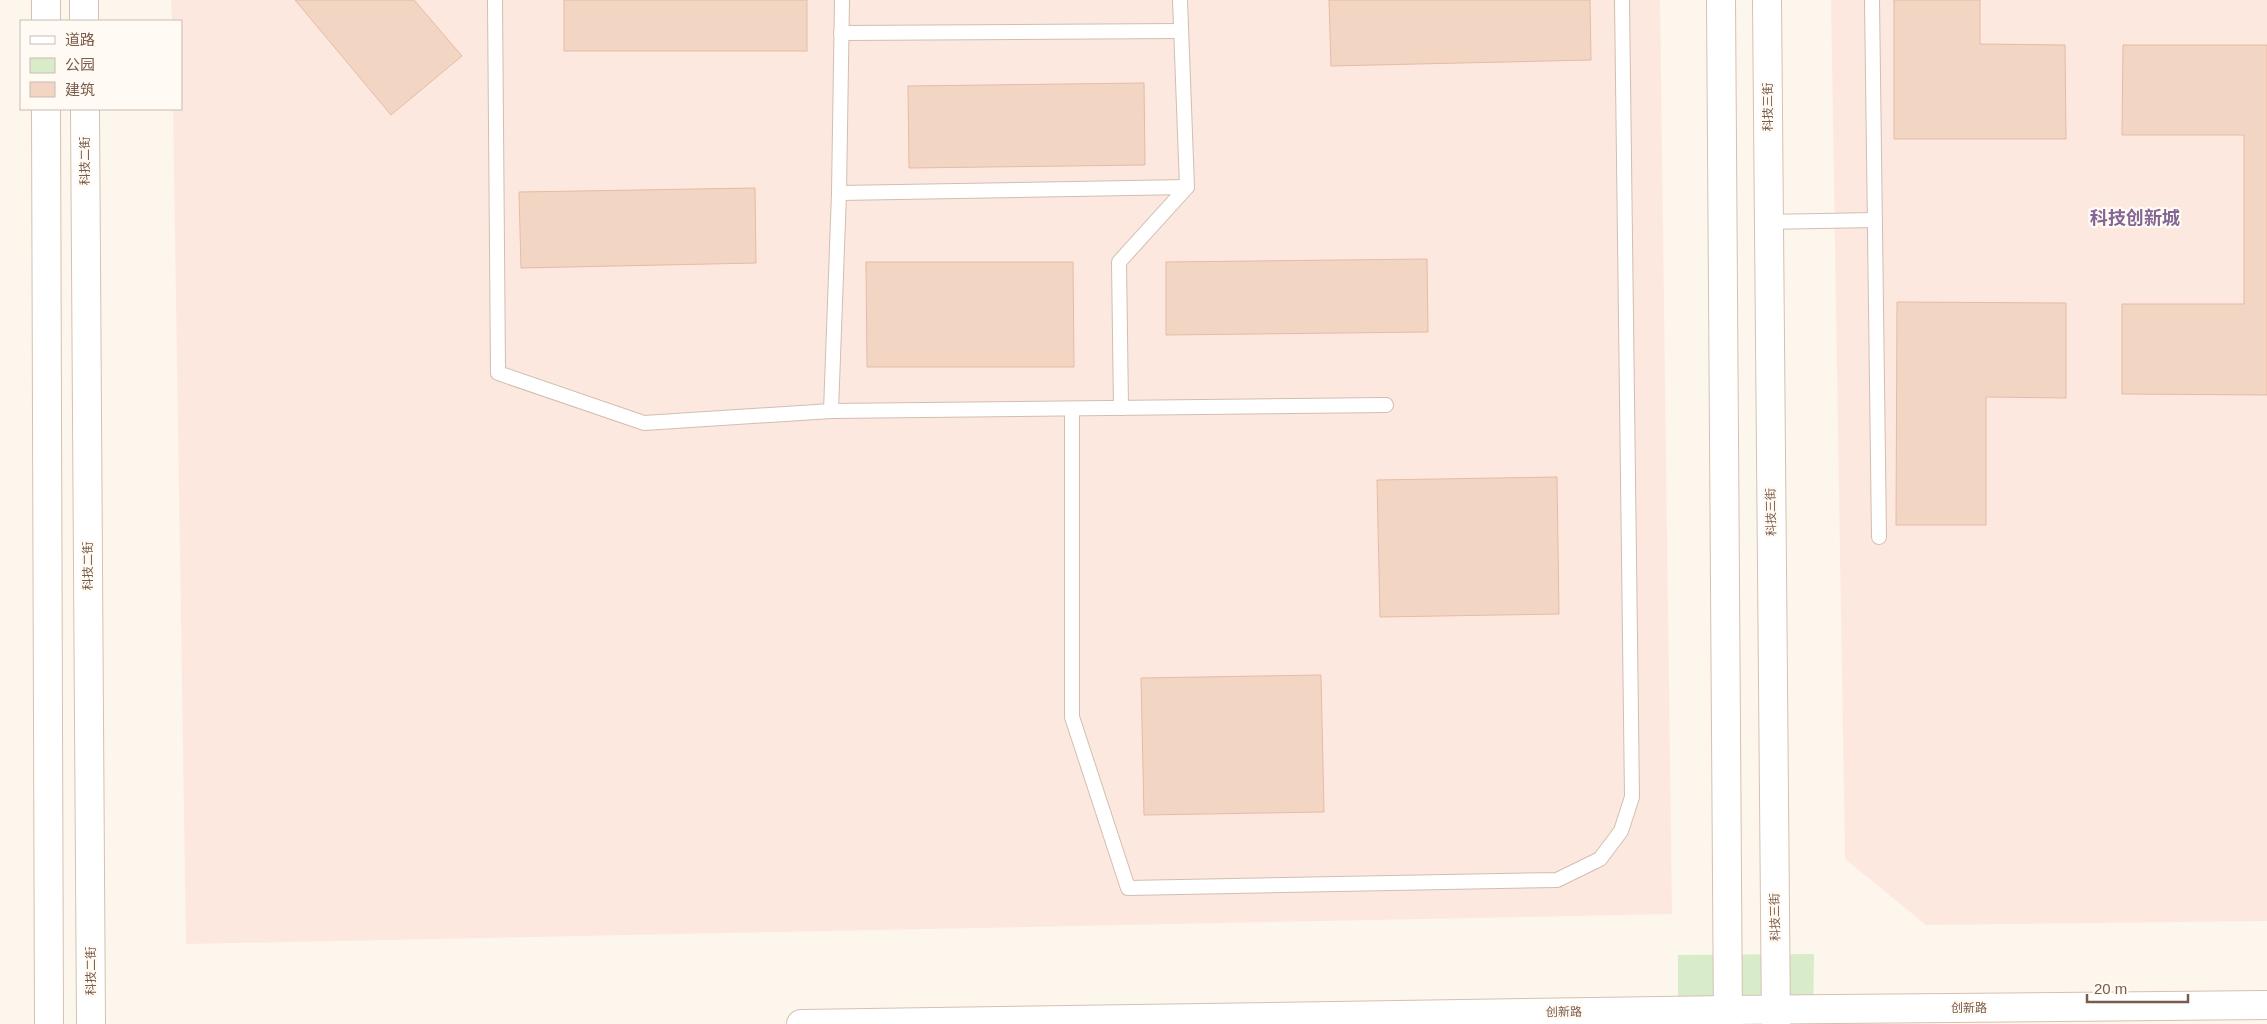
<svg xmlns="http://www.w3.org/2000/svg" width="2267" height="1024" viewBox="0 0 2267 1024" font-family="Arial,'Noto Sans SC',sans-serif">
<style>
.commercial{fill:#fde8e0}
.green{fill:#d8ecc9}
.building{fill:#f3d5c3;stroke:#e6bba3}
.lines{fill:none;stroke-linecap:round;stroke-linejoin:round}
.lane-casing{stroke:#d1beb0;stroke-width:16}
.secondary-casing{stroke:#d6c0b0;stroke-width:30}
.lane{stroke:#fff;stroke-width:14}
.secondary{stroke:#fff;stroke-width:28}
.labels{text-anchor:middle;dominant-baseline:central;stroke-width:4.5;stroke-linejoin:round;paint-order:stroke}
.street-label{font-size:12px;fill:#7a5c4d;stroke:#fffaf3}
.district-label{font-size:18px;font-weight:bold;fill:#846695;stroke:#fffaf3}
</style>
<rect width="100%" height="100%" fill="#fdf6ec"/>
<g class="commercial">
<polygon points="171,0 1660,0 1672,914 186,944 173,109 181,109 181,21 172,21"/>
<polygon points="1831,0 2267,0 2267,921 1926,925 1845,859"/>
</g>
<polygon class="green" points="1814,954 1813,1024 1678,1024 1678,955"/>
<g class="building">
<polygon points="295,0 414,0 462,56 391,115"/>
<rect x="564" y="0" width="243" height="51"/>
<polygon points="1329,0 1590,0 1591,60 1331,66"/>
<polygon points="1894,0 1980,0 1980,44 2065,45 2066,139 1894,139"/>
<polygon points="2123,45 2267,45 2267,395 2122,394 2122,304 2244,304 2244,135 2122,135"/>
<polygon points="1144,83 1145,165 909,168 908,86"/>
<polygon points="755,188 756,263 521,268 519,192"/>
<polygon points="1427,259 1428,332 1166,335 1166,262"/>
<polygon points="866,262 1073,262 1074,367 867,367"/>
<polygon points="1897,302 2066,303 2066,398 1986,397 1986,525 1896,525"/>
<polygon points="1557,477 1559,614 1380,617 1377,480"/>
<polygon points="1321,675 1324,812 1144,815 1141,678"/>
</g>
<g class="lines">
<g class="lane-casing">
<g id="lane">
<polyline points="495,0 498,373 644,423 831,411"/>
<polyline points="842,0 839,193 831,411 1386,405"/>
<polyline points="1872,0 1879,537"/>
<polyline points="841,33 1180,31"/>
<polyline points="839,193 1187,187"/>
<polyline points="1769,222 1875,220"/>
<polyline points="1121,408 1119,262 1187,187 1180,0"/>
<polyline points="1072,409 1072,717 1128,888 1557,880 1600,859 1621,831 1632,797 1622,0"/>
</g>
</g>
<g class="secondary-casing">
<g id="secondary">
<polyline points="46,0 46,21"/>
<polyline points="84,0 84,21"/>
<polyline points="1721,0 1728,1024"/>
<polyline points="1767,0 1776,1024"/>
<polyline points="46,109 49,1024"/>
<polyline points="85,109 91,1024"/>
<polyline points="801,1024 1728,1010 2267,1005"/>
</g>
</g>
<use href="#lane" class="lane"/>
<use href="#secondary" class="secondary"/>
</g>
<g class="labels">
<g class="street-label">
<text transform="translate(1768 107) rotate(-90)">科技三街</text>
<text transform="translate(85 161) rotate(-90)">科技二街</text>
<text transform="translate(1771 512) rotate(-91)">科技三街</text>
<text transform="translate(88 566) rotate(-90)">科技二街</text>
<text transform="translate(1775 917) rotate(-91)">科技三街</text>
<text transform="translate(91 971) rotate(-90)">科技二街</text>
<text x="1969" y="1008">创新路</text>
<text transform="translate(1564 1012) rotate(-1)">创新路</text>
</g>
<g class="district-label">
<text x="2135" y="218">科技创新城</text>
</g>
</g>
<rect x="20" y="20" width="162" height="90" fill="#fffaf3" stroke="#cabbb1"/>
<rect x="30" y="36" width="25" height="8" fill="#ffffff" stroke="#cabbb1"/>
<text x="65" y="45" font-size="15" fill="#7a5c4d">道路</text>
<rect x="30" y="58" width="25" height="15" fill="#d8ecc9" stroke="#cabbb1"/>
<text x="65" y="70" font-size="15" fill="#7a5c4d">公园</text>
<rect x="30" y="82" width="25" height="15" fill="#f3d5c3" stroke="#cabbb1"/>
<text x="65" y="95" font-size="15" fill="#7a5c4d">建筑</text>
<path d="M2087 994v8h101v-8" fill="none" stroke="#7a5c4d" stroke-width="2.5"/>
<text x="2094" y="994" font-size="15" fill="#7a5c4d" stroke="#fffaf3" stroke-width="4" paint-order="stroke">20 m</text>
</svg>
